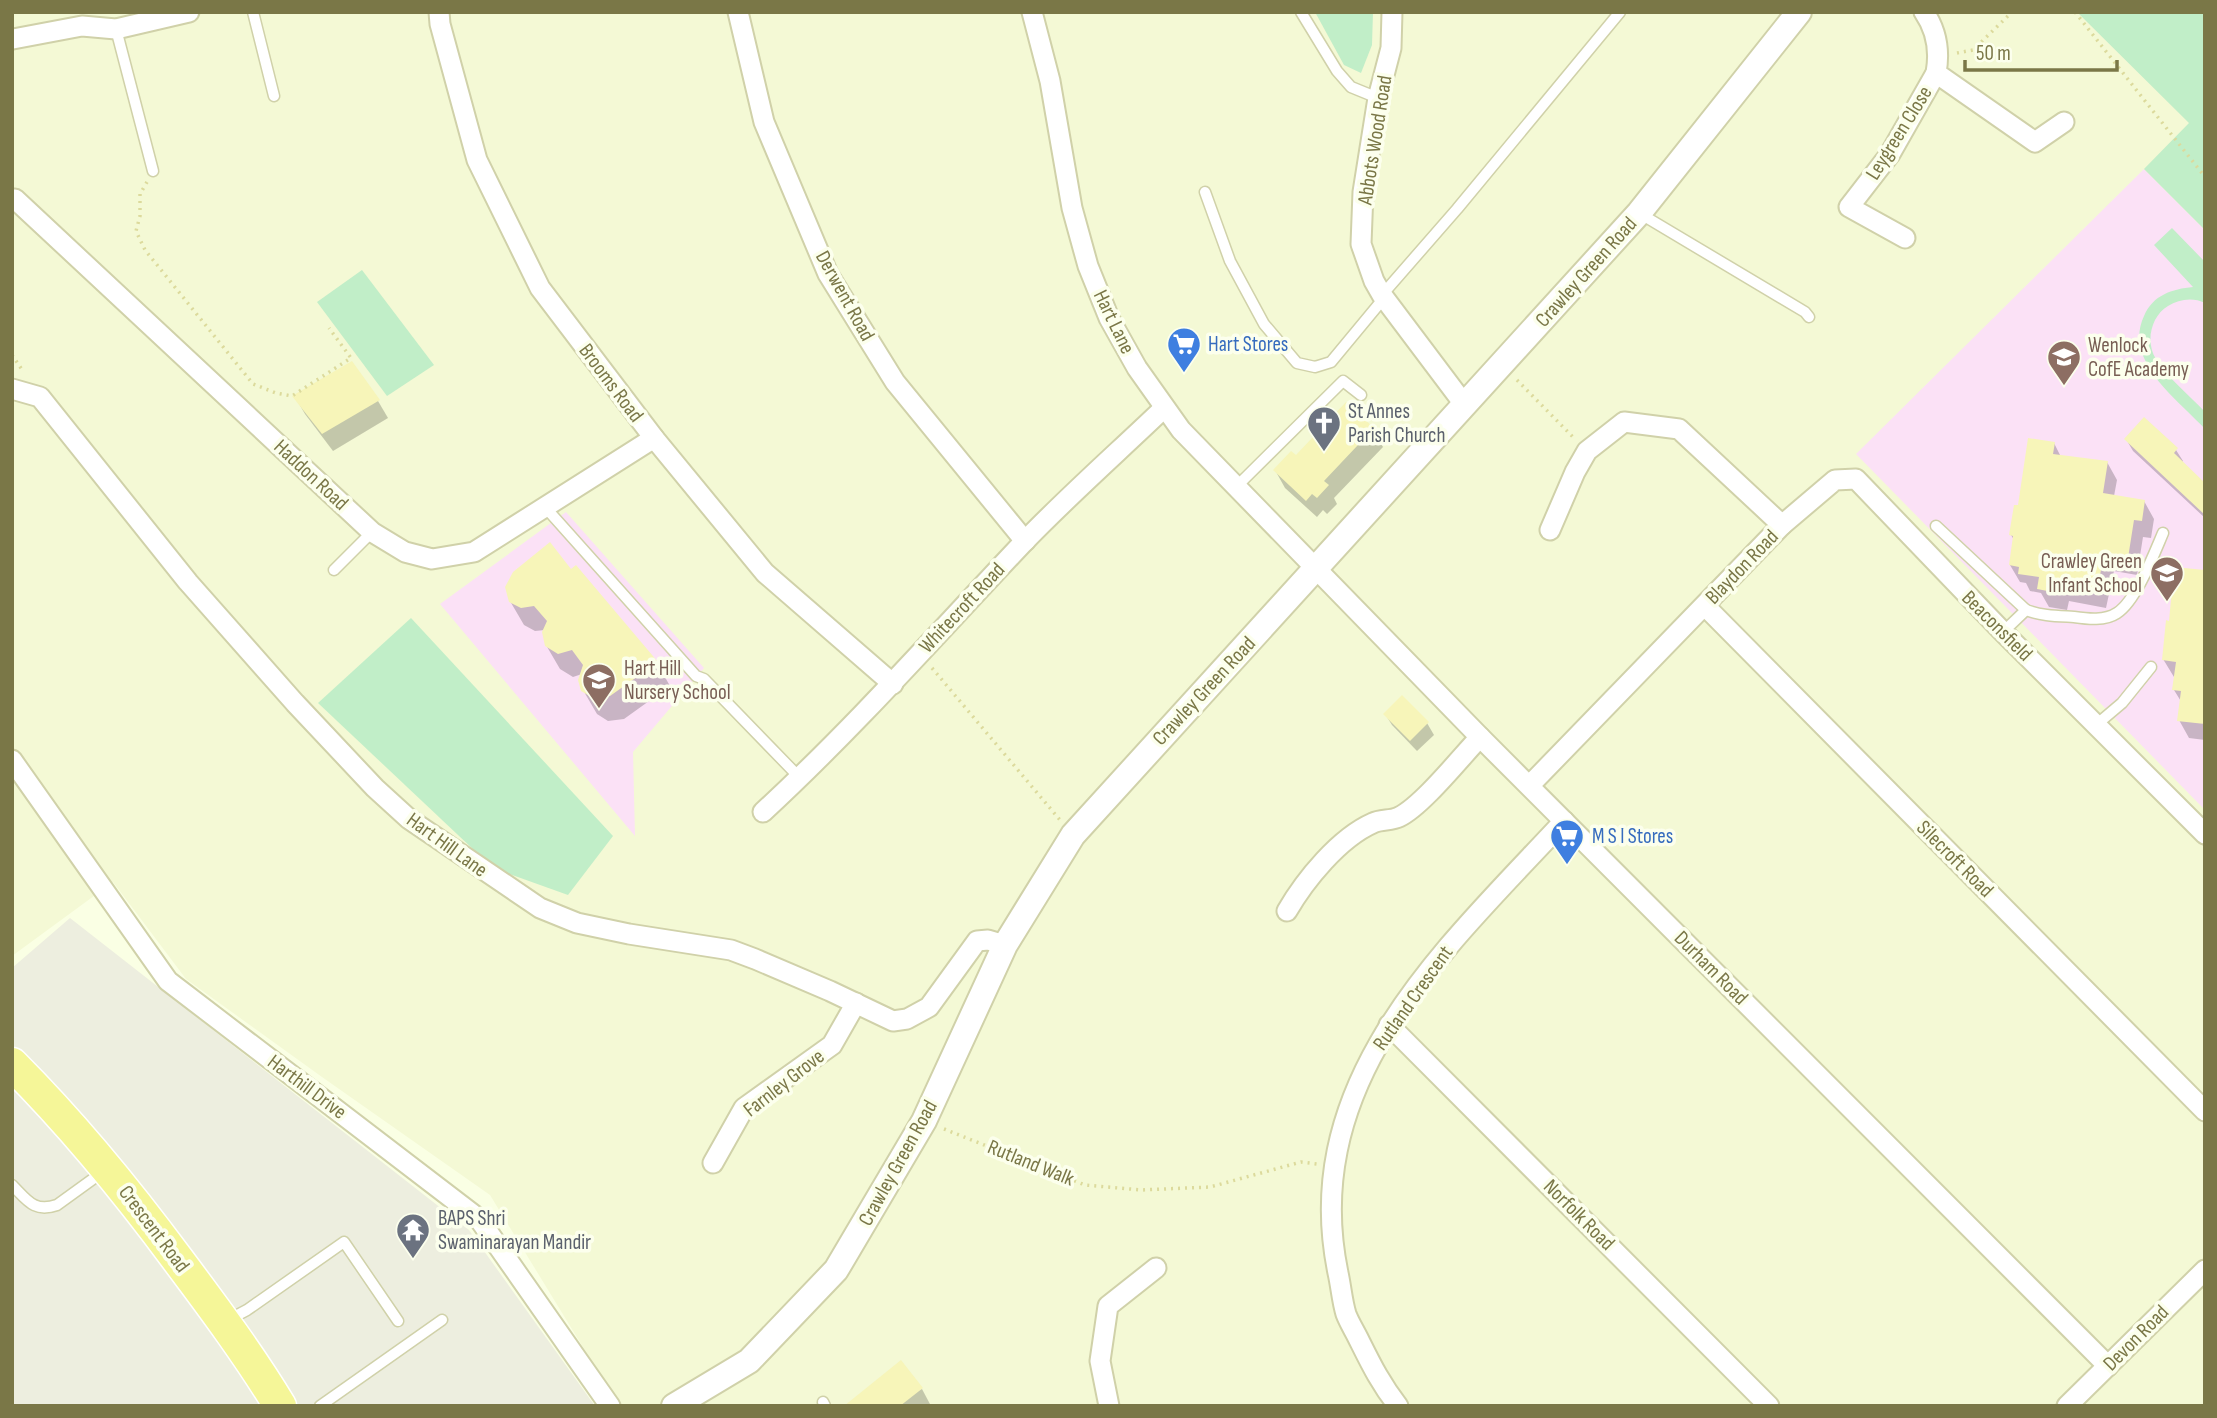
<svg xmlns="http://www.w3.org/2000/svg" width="2217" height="1418" viewBox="0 0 2217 1418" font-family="'Sofia Sans Condensed',sans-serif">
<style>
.residential{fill:#f4f9d5}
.industrial{fill:#edeedf}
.education{fill:#fbe1f6}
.green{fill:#c1eec8}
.shadow{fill:#0003}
.building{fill:#f7f5b9}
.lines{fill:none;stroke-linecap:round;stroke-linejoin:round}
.service-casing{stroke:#d0d1a9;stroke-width:13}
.minor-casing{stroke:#d0d1a9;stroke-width:23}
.tertiary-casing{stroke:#d0d1a9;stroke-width:28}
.trunk-casing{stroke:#fff;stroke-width:35}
.path{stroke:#dcda9c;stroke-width:3.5;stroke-dasharray:2 5;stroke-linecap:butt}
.service{stroke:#fff;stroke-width:10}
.minor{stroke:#fff;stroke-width:19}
.tertiary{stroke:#fff;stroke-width:24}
.trunk{stroke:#f5f698;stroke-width:32}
.labels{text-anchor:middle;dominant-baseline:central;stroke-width:7;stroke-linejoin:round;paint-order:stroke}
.street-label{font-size:21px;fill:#7a7747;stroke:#fcffed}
.shop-label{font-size:21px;fill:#366cbe;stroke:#fcffed;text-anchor:start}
.education-label{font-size:21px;fill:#785e54;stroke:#fcffed;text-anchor:start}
.worship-label{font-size:21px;fill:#5b616d;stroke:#fcffed;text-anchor:start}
</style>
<rect width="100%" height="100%" fill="#faffe4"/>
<polygon class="residential" points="12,12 2205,12 2205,1406 619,1406 490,1195 322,1077 186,979 113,882 12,956"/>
<polygon class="industrial" points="70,918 469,1230 595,1406 12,1406 12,968"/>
<g class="education">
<polygon points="2144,169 2205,230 2205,810 1856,454"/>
<polygon points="566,512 704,668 633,752 635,836 440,604"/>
</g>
<g class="green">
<polygon points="1315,12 1373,12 1372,45 1361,73 1344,65"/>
<polygon points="2077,12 2205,12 2205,230 2144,169 2189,123"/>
<path d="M2172,228L2205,262V303C2193,297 2179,299 2168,306C2151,316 2145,342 2156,359C2168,378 2189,395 2205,412V429C2177,399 2123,361 2144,316C2153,295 2172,289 2193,287L2154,245Z"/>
<polygon points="362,270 434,365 387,396 317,302"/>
<polygon points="411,618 613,836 568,895 493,868 318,703"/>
</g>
<g class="shadow">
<polygon points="295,397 378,401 388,418 333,451 305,414"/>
<polygon points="1373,429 1383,447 1334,498 1337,504 1327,514 1323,510 1317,517 1285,488 1275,470 1296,457"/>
<polygon points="2126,439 2176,450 2183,461 2181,463 2205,486 2205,518 2133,451"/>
<polygon points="2054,443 2061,457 2107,462 2117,480 2114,496 2144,501 2154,519 2151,538 2143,537 2137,575 2114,571 2106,608 2069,601 2067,610 2049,607 2041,593 2030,591 2026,583 2020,582 2010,565 2014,540 2011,535 2020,507"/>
<polygon points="571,571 657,663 670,686 624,719 608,721 597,714 583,690 582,674 573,677 560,669 546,645 545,630 535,631 524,625 510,601"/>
<polygon points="2205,572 2205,740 2189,738 2179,720 2182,703 2174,690 2176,677 2174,677 2163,659 2170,623"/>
<polygon points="1385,714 1427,723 1434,735 1417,751 1392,725"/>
<polygon points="922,1389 931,1406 851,1406"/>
</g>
<g class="building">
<polygon points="352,361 380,400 322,434 292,396"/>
<polygon points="1346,402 1374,428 1324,481 1329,485 1317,498 1312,494 1306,501 1273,470 1291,451 1296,455"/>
<polygon points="2144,417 2178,448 2174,453 2205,483 2205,515 2124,439"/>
<polygon points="2028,438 2055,442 2053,454 2108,461 2103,493 2145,500 2142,521 2134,520 2128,558 2104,554 2097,591 2059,585 2058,593 2037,589 2039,577 2018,574 2019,567 2009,565 2013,536 2009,535 2014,505 2018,505"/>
<polygon points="550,542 571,569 576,565 658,662 610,696 593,698 581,691 578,680 583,665 572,650 558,654 545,646 542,632 547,621 534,606 521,608 509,602 505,587 513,572"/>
<polygon points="2174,567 2205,570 2205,724 2177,721 2181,691 2172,690 2176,662 2162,660 2166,620 2169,621"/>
<polygon points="1402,695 1429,722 1410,741 1383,714"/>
<polygon points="901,1360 923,1388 900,1406 844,1406"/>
</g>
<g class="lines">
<g class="service-casing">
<g id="service">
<polyline points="253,12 274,96"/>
<polyline points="1301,12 1337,71 1351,87 1378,98"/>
<polyline points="116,29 153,171"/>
<polyline points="1205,192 1230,261 1264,324 1297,363 1315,367 1331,362 1384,298"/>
<polyline points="1639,213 1805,312 1809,317"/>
<polyline points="1382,295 1457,209 1620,12"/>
<polyline points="1236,487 1343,381 1361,395"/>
<polyline points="545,507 696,676 704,679 800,778"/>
<polyline points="1936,526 2026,610"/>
<polyline points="334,570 372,532"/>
<path d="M2003,632L2026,610C2042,616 2058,616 2074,617C2088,619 2105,621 2117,613C2136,601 2154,554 2163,533"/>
<polyline points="2096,725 2122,703 2151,667"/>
<path d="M12,1185C27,1200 34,1213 57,1205L104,1171"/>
<polyline points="228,1320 247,1310 344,1242 398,1321"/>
<polyline points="823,1402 825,1406"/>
<polyline points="320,1406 442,1320"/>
</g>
</g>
<g class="minor-casing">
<g id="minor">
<polyline points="439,12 440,24 477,160 540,288 654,438 765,573 893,684"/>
<polyline points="738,12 764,122 828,274 895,382 1025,541"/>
<polyline points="1032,12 1050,81 1072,208 1088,266 1109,318 1137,368 1181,430 1480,737 2108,1366"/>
<polyline points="1392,12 1391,48 1378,98 1363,192 1361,244 1374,281 1382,295 1464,404"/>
<path d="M1924,12C1937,31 1940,51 1936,73L2035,142L2064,122"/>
<polyline points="13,39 82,26 116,29 189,12"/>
<polyline points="15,199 372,532 405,552 432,559 474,552 654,438"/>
<polyline points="1905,238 1849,207 1890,154 1936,73"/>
<polyline points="12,389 40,397 188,582 295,703 375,788 409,819 540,908 577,923 629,934 731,950 755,959 830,991 893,1021 907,1019 929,1007 977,941 988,940 1005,945"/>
<polyline points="1782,525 1835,480 1856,479 2003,632 2205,834"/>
<polyline points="1705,606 2205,1111"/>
<polyline points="12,760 168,981 479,1219 610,1406"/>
<polyline points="1530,785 1782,525 1679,429 1624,422 1587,451 1575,472 1550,530"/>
<path d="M763,812C855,727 937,634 1022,544C1067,497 1117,453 1164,408"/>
<path d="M1287,911C1305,880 1339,838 1373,823C1381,819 1391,821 1399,817C1422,806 1461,757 1480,737"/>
<polyline points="1389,1025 1769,1406"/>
<polyline points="713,1163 744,1108 832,1045 856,1003"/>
<polyline points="1109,1406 1100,1361 1108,1306 1156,1268"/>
<path d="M1398,1406C1380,1383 1371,1364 1358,1338C1354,1330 1349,1322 1346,1314C1342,1301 1341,1286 1338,1273C1298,1080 1446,948 1564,821"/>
<polyline points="2067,1406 2205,1270"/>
</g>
</g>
<g class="tertiary-casing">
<polyline id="tertiary" points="674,1406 749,1361 836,1270 924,1121 1005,945 1073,835 1639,213 1799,12"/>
</g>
<g class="trunk-casing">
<path id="trunk" d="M12,1064C73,1125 127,1191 178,1260C214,1308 249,1355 280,1406"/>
</g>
<g class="path">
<polyline points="2075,12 2205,177"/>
<polyline points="1957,53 1973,50 2012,12"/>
<polyline points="147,182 140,194 140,216 136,231 145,250 253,384 276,393 292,396 351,358 329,328"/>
<polyline points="12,355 23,371"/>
<polyline points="1517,380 1573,437"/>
<polyline points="932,668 1060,820"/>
<polyline points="944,1129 1085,1185 1141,1190 1210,1187 1301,1162 1317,1164"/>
</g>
<use href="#service" class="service"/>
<use href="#minor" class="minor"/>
<use href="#tertiary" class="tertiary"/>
<use href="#trunk" class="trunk"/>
</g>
<defs>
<g id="supermarket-pin" transform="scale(1.75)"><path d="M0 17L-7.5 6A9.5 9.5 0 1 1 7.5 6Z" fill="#3f7fe0" stroke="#fcffed"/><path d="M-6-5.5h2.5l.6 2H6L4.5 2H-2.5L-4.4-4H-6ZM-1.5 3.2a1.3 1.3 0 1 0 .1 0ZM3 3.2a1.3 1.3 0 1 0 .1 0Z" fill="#fff"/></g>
<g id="school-pin" transform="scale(1.75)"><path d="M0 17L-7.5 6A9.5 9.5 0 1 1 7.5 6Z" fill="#8d6e63" stroke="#fcffed"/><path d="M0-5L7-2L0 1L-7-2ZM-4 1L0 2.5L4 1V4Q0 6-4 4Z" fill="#fff"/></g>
<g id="church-pin" transform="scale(1.75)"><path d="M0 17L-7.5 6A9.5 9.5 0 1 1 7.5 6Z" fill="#6b7280" stroke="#fcffed"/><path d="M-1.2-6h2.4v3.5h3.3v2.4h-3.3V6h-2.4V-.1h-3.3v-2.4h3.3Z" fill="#fff"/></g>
<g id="temple-pin" transform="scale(1.75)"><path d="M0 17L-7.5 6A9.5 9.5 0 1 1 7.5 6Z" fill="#6b7280" stroke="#fcffed"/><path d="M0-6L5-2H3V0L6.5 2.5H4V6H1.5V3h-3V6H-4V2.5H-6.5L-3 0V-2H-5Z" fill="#fff"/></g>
</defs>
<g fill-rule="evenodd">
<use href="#supermarket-pin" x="1184" y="344"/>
<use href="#school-pin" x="2064" y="357"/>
<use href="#church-pin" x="1324" y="423"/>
<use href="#school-pin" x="2167" y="573"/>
<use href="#school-pin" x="599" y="680"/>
<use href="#supermarket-pin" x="1567" y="836"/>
<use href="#temple-pin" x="413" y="1230"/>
</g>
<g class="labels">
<g class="street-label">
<text transform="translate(1899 133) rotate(-58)">Leygreen Close</text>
<text transform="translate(1375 140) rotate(-81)">Abbots Wood Road</text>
<text transform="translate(1586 272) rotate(-48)">Crawley Green Road</text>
<text transform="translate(845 296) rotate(61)">Derwent Road</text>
<text transform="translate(1114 322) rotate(64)">Hart Lane</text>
<text transform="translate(611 383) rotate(53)">Brooms Road</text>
<text transform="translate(311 475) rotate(43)">Haddon Road</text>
<text transform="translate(1742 567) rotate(-46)">Blaydon Road</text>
<text transform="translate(962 608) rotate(-47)">Whitecroft Road</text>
<text transform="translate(1997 626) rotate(45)">Beaconsfield</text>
<text transform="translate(1204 691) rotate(-47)">Crawley Green Road</text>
<text transform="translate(447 845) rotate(36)">Hart Hill Lane</text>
<text transform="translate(1955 859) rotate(45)">Silecroft Road</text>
<text transform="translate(1711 968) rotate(45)">Durham Road</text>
<text transform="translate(1413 998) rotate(-55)">Rutland Crescent</text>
<text transform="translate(784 1083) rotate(-38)">Farnley Grove</text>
<text transform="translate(307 1087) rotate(37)">Harthill Drive</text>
<text transform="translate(898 1163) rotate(-61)">Crawley Green Road</text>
<text transform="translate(1031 1163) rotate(22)">Rutland Walk</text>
<text transform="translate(1579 1215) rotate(45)">Norfolk Road</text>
<text transform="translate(154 1229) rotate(53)">Crescent Road</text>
<text transform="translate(2136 1338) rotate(-45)">Devon Road</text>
</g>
<g class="shop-label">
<text x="1208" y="344">Hart Stores</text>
<text x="1592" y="836">M S I Stores</text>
</g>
<g class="education-label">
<text x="2088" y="345">Wenlock<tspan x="2088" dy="24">CofE Academy</tspan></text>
<text x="2142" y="561" text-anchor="end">Crawley Green<tspan x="2142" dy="24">Infant School</tspan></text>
<text x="624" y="668">Hart Hill<tspan x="624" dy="24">Nursery School</tspan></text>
</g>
<g class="worship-label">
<text x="1348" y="411">St Annes<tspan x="1348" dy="24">Parish Church</tspan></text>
<text x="438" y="1218">BAPS Shri<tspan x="438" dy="24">Swaminarayan Mandir</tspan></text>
</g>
</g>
<rect width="2217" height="1418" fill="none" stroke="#7a7747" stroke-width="28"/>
<path d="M1965 60v10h152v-10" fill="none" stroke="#7a7747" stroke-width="3.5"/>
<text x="1976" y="60" font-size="21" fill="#7a7747" stroke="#fcffed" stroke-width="5" paint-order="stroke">50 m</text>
</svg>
